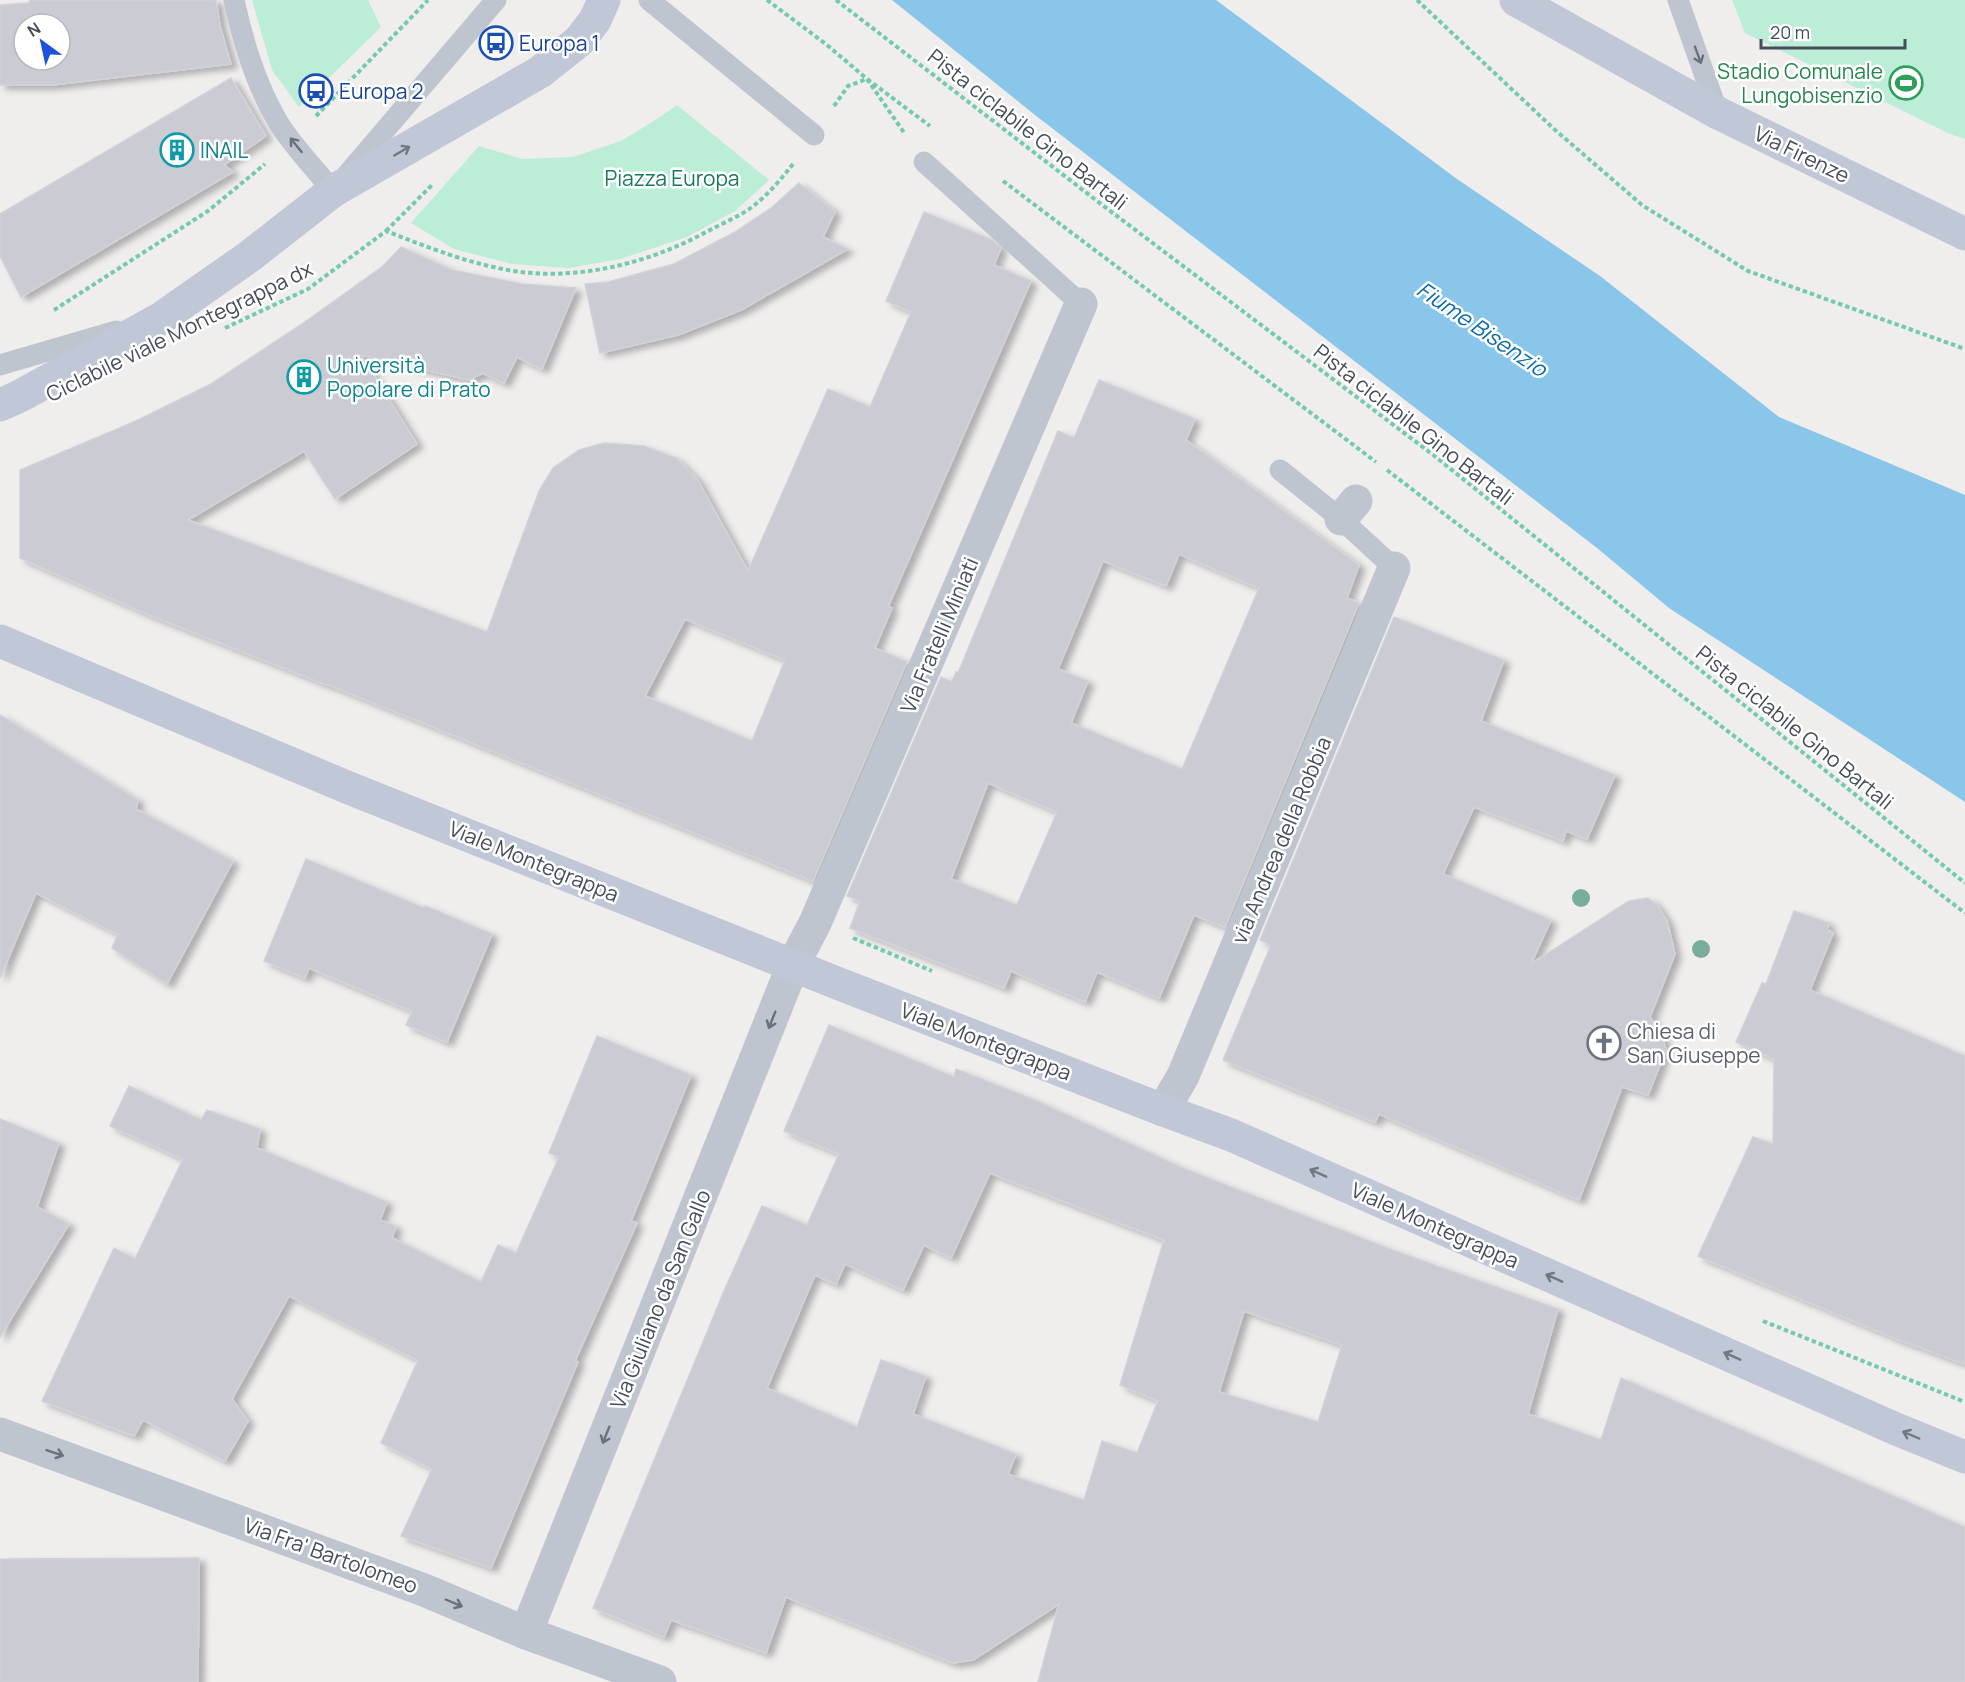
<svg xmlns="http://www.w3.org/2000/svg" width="1965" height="1682" viewBox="0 0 1965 1682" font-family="Manrope,sans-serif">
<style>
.green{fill:#bbedd7}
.water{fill:#89c6e9}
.building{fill:#cacbd3;stroke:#d1d2d9;stroke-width:1.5;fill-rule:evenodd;filter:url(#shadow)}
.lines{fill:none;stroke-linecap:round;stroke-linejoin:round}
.path{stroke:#74caae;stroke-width:4;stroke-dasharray:4.5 3;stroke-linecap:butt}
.lane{stroke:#bec5cf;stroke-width:21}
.street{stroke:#bec5cf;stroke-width:33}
.secondary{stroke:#c0c7d6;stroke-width:33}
.tree{fill:#79ad9b}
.oneway{stroke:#6a717d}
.oneway2{stroke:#717885}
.labels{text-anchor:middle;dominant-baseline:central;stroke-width:5;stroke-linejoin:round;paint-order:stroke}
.transit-label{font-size:21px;fill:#164399;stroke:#fff;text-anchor:start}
.leisure-label{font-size:21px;fill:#27864d;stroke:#fff;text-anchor:end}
.street-label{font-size:21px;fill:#464d5a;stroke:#fff}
.culture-label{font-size:21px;fill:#0d838f;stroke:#fff;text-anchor:start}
.park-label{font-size:21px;fill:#187958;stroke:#fff}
.worship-label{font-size:21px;fill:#5b616d;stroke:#fff;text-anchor:start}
.water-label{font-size:22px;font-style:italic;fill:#0f6da4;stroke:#fff}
</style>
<defs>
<filter id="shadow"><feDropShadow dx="6" dy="4" stdDeviation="3" flood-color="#0004"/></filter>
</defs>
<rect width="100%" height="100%" fill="#f0eded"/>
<g class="green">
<polygon points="252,0 368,0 381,27 299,107 272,70"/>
<polygon points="1732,0 1965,0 1965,139 1948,133 1745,33"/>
<polygon points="677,105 769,180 735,211 687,237 620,259 569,268 512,264 454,249 411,223 479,146 522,159 573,157 621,141 657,119"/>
</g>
<polygon class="water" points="892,0 1216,0 1457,179 1600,276 1779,417 1965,495 1965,802 1669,608 1597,548 1035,115"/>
<g class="building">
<path d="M30,0H216L220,26L231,64L52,85H0V5L29,3ZM24,24H60V60H24Z"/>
<polygon points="231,78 266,136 224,165 233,172 21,297 0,256 0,214"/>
<polygon points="799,183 835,212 823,237 848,249 741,310 678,335 600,353 585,284 608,282 674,264 735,232 771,208"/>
<path d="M924,212L992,240L1001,248L994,265L1031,281L888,607L892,608L875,648L907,662L813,881L327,684V685L147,614L20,558V470L136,421L211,384L302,324L383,266L401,247L452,270L523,284L576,288L542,369L517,357L504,383L483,373L469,380L361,355L417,444L335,499L304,451L188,520L487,632L539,491L553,468L579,450L604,443L644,446L676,458L697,479L748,571L828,389L870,407L911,312L886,301ZM685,619L785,660L752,741L645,696Z"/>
<path d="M1099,380L1195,419L1186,440L1359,565L1347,598L1359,603L1225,927L1194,915L1159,998L1097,972L1085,1002L1011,971L1004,988L850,928L860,901L847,896L941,677L952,682L956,672L958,673L1058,431L1074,438ZM1179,554L1259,588L1182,769L1071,723L1088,681L1058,669L1103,561L1166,586ZM988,783L1057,812L1017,905L951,879Z"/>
<polygon points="1394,617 1504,660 1481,721 1615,775 1587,839 1566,831 1563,841 1474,807 1443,874 1551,920 1531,964 1629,901 1648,898 1657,905 1667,921 1675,954 1650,1017 1662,1036 1666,1050 1648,1095 1622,1087 1579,1200 1379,1114 1375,1122 1223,1060 1271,945 1260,940"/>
<polygon points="0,715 138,800 136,809 233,861 167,984 112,948 118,934 36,893 0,978"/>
<polygon points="306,859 424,908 425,906 492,934 447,1042 406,1025 412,1011 309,968 305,978 264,961"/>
<polygon points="1794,911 1829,923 1827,929 1833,933 1810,990 1965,1056 1965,1364 1897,1339 1698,1256 1753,1137 1773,1144 1774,1059 1736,1042 1762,983 1766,984"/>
<path d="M829,1025L954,1077L956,1069L1032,1099L1185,1169L1395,1251L1558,1309L1528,1414L1601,1440L1621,1378L1965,1527V1682H1038L1059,1604L973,1660L953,1663L786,1597L766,1653L671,1620L664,1637L593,1608L724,1291L762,1206L807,1225L839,1154L784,1131ZM990,1173L1164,1240L1120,1385L1158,1401L1137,1453L1102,1441L1084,1500L1008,1474L1016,1454L913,1414L926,1376L881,1360L857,1427L767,1388L815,1275L836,1284L845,1264L903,1290L924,1245L951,1258ZM1244,1311L1342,1345L1318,1422L1219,1392Z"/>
<polygon points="597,1036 691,1075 631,1221 637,1223 575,1361 578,1362 491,1568 401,1536 432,1469 381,1443 418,1360 289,1296 232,1399 248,1421 225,1461 143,1420 134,1436 42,1401 114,1248 135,1259 183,1159 110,1126 129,1086 201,1120 207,1110 260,1129 257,1148 387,1202 380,1220 396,1226 392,1238 481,1282 498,1245 516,1253 559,1157 549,1153"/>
<polygon points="0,1119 59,1143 37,1207 69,1224 0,1337"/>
<polygon points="199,1558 198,1682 0,1682 0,1559"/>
</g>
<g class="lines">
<g class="path">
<polyline points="767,0 827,45 867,79 905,134"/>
<polyline points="836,0 1101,204 1432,454 1965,883"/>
<polyline points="1417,0 1554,129 1642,205 1748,271 1965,349"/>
<polyline points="834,106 848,86 867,79 930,126"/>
<polyline points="316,116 428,0"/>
<polyline points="1003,181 1376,462"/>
<polyline points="386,231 432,185"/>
<polyline points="54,310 208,211 265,164"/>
<path d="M225,328L308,289L386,231C422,245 459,260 498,268C568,284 646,265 708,231C723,223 740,216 752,207C768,195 781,179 793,164"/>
<polyline points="1387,470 1965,913"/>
<polyline points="853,938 932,971"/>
<polyline points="1763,1321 1965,1402"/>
</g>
<g class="lane">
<path d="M234,0C243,42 256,85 278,122C291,144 316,170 333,191L496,0"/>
<polyline points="649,0 814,135"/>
<polyline points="1678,0 1718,113"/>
<polyline points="924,162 1081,304"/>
<polyline points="0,365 116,331"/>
<polyline points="1280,470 1341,519 1394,568"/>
</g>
<g class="street">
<polyline points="1341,519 1356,501"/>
<polyline points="1163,1110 1183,1076 1394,568"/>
<polyline points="0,1434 424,1590 526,1633 660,1682"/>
<polyline points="526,1633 793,965 815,923 1081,304"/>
</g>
<g class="secondary">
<polyline points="1516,0 1718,113 1965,234"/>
<polyline points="0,405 20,396 160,319 250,256 333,191 540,72 579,41 595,20 604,0"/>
<polyline points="0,641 349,788 837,983 1163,1110 1231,1135 1896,1429 1965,1457"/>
</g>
</g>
<g class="tree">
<circle cx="1581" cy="898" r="9"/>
<circle cx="1701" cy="949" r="9"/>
</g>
<defs><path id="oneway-shaft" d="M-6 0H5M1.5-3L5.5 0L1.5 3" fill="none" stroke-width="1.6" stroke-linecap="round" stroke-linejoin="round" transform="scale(1.5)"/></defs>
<g class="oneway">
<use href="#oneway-shaft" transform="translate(1698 55) rotate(70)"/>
<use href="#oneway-shaft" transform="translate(296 145) rotate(-129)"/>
<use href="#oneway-shaft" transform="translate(772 1020) rotate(112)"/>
<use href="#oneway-shaft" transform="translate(606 1435) rotate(112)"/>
<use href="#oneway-shaft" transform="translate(55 1453) rotate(19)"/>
<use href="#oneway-shaft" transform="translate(454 1603) rotate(23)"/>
</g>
<g class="oneway2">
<use href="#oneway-shaft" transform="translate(402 151) rotate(-30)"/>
<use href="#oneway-shaft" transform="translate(1318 1173) rotate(-156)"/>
<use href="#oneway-shaft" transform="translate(1554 1278) rotate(-156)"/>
<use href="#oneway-shaft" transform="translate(1732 1356) rotate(-156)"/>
<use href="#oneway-shaft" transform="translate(1911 1435) rotate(-157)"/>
</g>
<defs>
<g id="bus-ring" transform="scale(1.725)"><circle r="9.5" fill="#fff" stroke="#1a4fb4" stroke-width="1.5"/><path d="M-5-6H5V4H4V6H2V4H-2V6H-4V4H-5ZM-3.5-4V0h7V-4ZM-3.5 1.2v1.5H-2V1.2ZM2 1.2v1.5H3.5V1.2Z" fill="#1a4fb4"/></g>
<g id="stadium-ring" transform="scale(1.725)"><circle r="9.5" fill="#fff" stroke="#2e9e5b" stroke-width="1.5"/><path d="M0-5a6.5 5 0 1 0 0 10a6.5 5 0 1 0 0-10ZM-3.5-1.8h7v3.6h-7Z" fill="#2e9e5b"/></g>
<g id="building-ring" transform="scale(1.725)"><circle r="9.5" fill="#fff" stroke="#0f9aa8" stroke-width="1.5"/><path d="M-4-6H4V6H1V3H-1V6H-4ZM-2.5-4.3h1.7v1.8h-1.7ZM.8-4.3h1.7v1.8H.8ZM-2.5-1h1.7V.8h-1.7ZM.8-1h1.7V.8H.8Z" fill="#0f9aa8"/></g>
<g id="church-ring" transform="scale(1.725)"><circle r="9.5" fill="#fff" stroke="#6b7280" stroke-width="1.5"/><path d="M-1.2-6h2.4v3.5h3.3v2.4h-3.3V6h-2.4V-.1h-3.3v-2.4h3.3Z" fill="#6b7280"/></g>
</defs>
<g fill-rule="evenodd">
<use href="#bus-ring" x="496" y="43"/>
<use href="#stadium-ring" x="1906" y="83"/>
<use href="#bus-ring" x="316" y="91"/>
<use href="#building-ring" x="177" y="150"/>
<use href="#building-ring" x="304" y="377"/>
<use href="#church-ring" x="1604" y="1043"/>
</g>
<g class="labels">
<g class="transit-label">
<text x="519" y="43">Europa 1</text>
<text x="339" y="91">Europa 2</text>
</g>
<g class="leisure-label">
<text x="1883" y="71">Stadio Comunale<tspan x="1883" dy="24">Lungobisenzio</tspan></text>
</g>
<g class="street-label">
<text transform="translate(1028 129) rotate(38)">Pista ciclabile Gino Bartali</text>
<text transform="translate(1802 154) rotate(26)">Via Firenze</text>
<text transform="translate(179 331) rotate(-26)">Ciclabile viale Montegrappa dx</text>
<text transform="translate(1414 424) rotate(38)">Pista ciclabile Gino Bartali</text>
<text transform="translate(939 635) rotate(-67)">Via Fratelli Miniati</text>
<text transform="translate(1795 727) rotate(39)">Pista ciclabile Gino Bartali</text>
<text transform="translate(1281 840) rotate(-67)">via Andrea della Robbia</text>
<text transform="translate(534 861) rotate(22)">Viale Montegrappa</text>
<text transform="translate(986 1041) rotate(21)">Viale Montegrappa</text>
<text transform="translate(1435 1225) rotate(24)">Viale Montegrappa</text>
<text transform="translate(660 1299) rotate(-68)">Via Giuliano da San Gallo</text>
<text transform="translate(331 1555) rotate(20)">Via Fra' Bartolomeo</text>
</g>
<g class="culture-label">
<text x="200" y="150">INAIL</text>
<text x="327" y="365">Università<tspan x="327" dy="24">Popolare di Prato</tspan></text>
</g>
<g class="park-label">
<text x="672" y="178">Piazza Europa</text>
</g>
<g class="worship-label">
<text x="1627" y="1031">Chiesa di<tspan x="1627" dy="24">San Giuseppe</tspan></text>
</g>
<g class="water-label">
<text transform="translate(1482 329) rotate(34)">Fiume Bisenzio</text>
</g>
</g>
<g transform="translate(42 42) rotate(327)"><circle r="28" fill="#ffffff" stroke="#b5b8bd" stroke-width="1.5"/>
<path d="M0-4.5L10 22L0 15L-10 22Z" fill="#1c51da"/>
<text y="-9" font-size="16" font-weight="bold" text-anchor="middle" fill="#464d5a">N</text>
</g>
<path d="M1761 39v9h144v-9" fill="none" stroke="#464d5a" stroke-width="3"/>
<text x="1770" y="39" font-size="18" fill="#464d5a" stroke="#ffffff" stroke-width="4.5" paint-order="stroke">20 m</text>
</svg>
